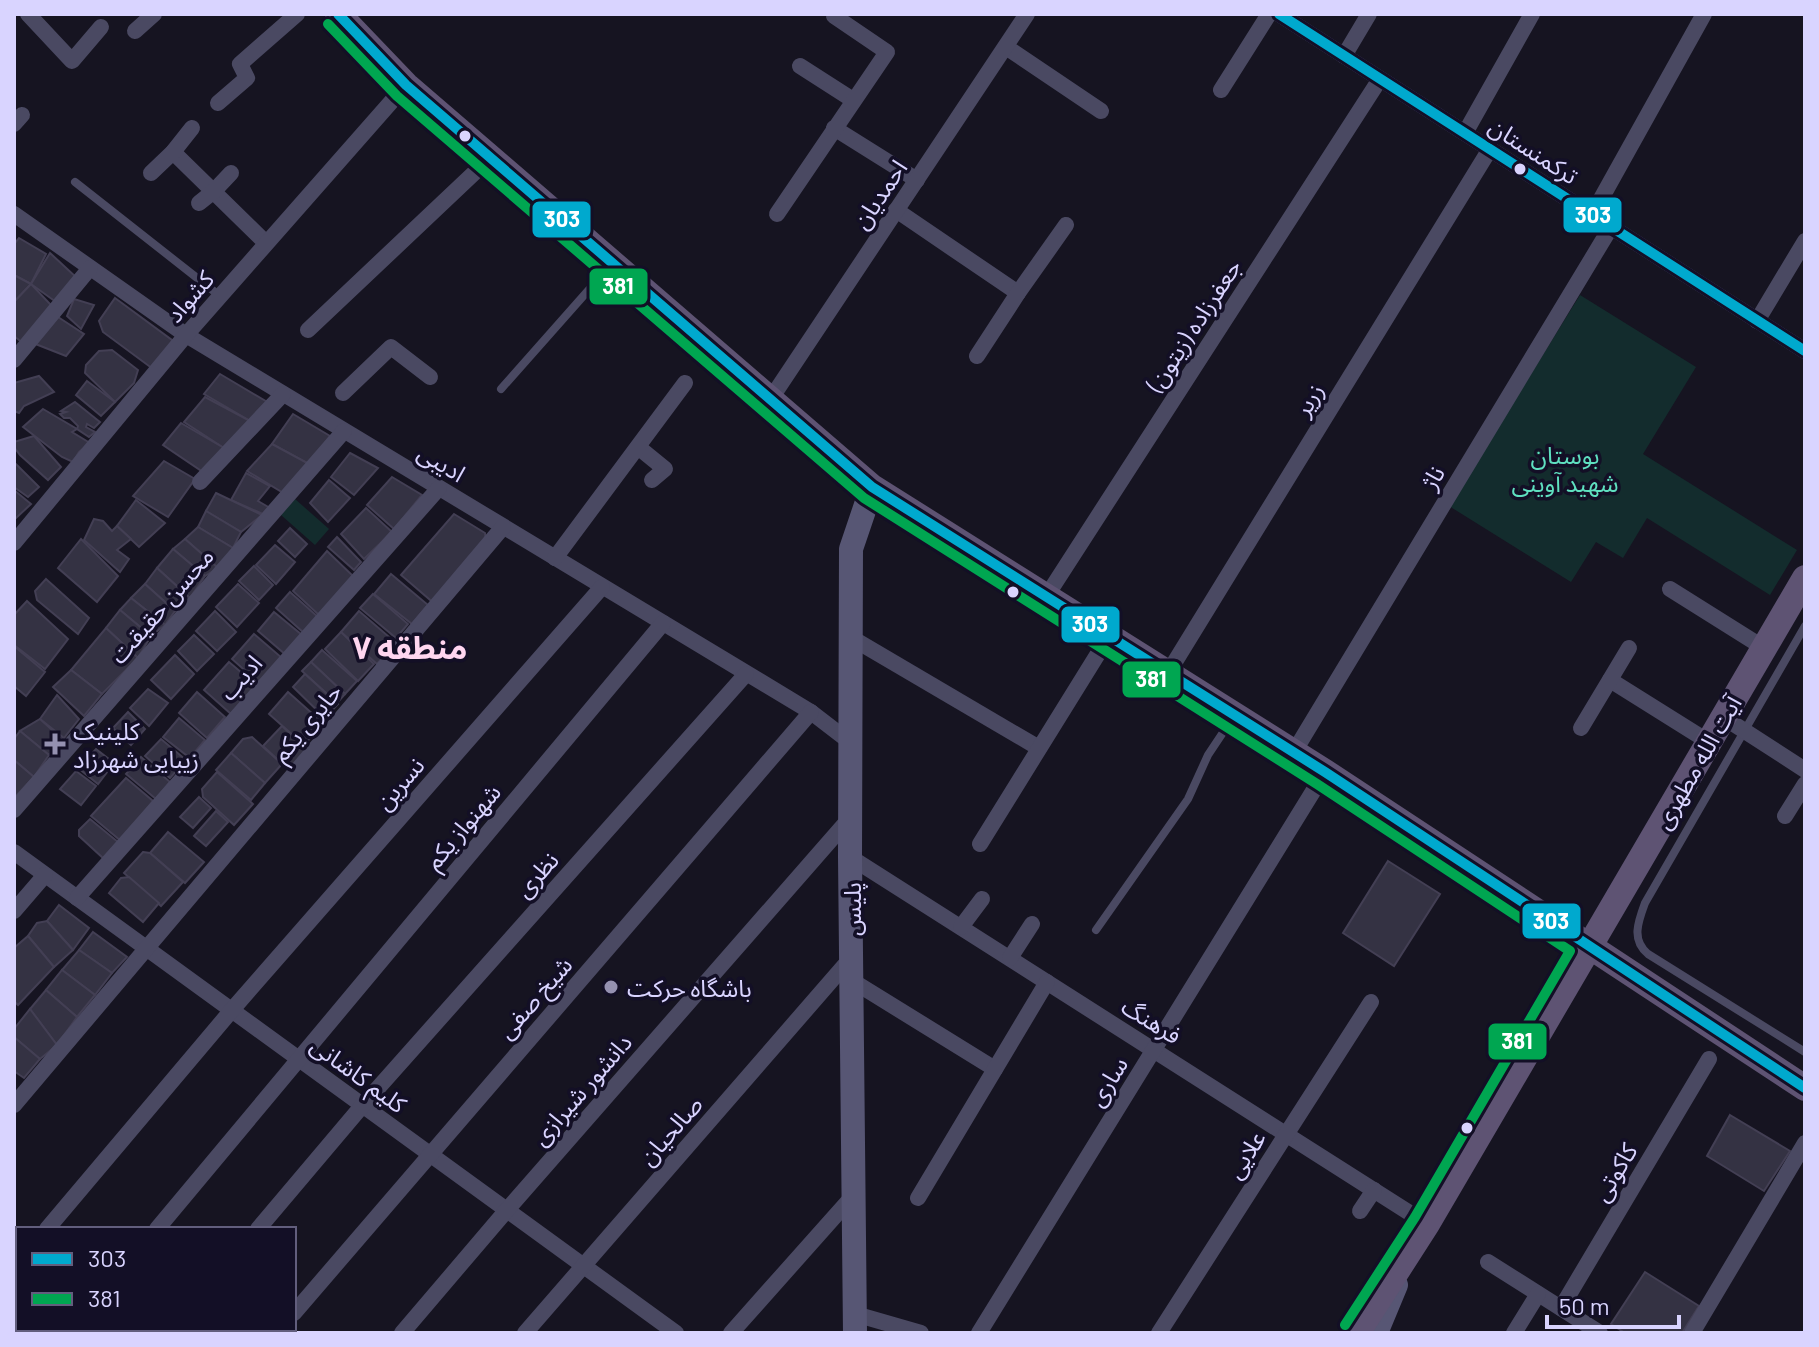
<svg xmlns="http://www.w3.org/2000/svg" width="1819" height="1347" viewBox="0 0 1819 1347" font-family="Barlow,'Noto Sans Arabic',sans-serif">
<style>
.green{fill:#132c2d}
.building{fill:#343243;stroke:#433f54;stroke-width:2}
.lines{fill:none;stroke-linecap:round;stroke-linejoin:round}
.lane{stroke:#4a4962;stroke-width:8}
.street{stroke:#4a4962;stroke-width:16}
.secondary{stroke:#575674;stroke-width:24}
.primary{stroke:#5e5373;stroke-width:26}
.bus-1-casing{stroke:#130f26;stroke-width:16}
.bus-2-casing{stroke:#130f26;stroke-width:16}
.bus-1{stroke:#00a9ce;stroke-width:10}
.bus-2{stroke:#00a651;stroke-width:10}
.bus-dot{fill:#d9d4ff;stroke:#130f26;stroke-width:3}
.poi-dot{fill:#9591b1;stroke:#130f26;stroke-width:3}
.labels{text-anchor:middle;dominant-baseline:central;stroke-width:7;stroke-linejoin:round;paint-order:stroke}
.street-label{font-size:24px;fill:#d9d4ff;stroke:#130f26}
.park-label{font-size:24px;fill:#5fe0c0;stroke:#130f26}
.poi-label{font-size:24px;fill:#d9d4ff;stroke:#130f26;text-anchor:start}
.district-label{font-size:32px;font-weight:bold;fill:#ffd6f0;stroke:#130f26}
.line-badge{stroke:#130f26;stroke-width:3}
.badge-label{font-size:22px;text-anchor:middle;font-weight:bold;fill:#fff}
</style>
<rect width="100%" height="100%" fill="#161421"/>
<g class="green">
<polygon points="1580,295 1696,367 1643,454 1797,550 1770,595 1647,518 1623,558 1596,542 1571,582 1449,506"/>
<polygon points="295,499 329,529 315,545 281,515"/>
</g>
<g class="building">
<polygon points="19,238 46,254 31,284 14,275 14,244"/>
<polygon points="50,253 77,278 56,302 31,284"/>
<polygon points="14,275 31,284 14,302"/>
<polygon points="31,284 51,305 23,343 14,336 14,302"/>
<polygon points="115,298 176,343 153,369 103,332 99,321"/>
<polygon points="74,299 94,305 81,329 67,316"/>
<polygon points="58,317 84,334 66,356 33,343"/>
<polygon points="112,350 138,370 134,383 115,402 85,373 86,365 99,351"/>
<polygon points="220,374 269,403 252,422 204,394"/>
<polygon points="39,376 54,392 24,406 19,413 14,411 14,383"/>
<polygon points="87,381 115,402 101,416 76,395"/>
<polygon points="205,397 252,422 224,448 184,422"/>
<polygon points="75,402 100,422 94,428 87,424 86,427 95,432 89,437 77,429 78,426 70,418 64,418 60,414 66,412 61,411"/>
<polygon points="43,409 77,429 72,432 90,443 79,452 73,462 62,457 23,427"/>
<polygon points="293,414 330,436 309,464 272,444"/>
<polygon points="181,423 224,448 206,474 163,445"/>
<polygon points="34,436 61,467 48,480 20,455 14,447 14,442"/>
<polygon points="272,444 309,464 285,494 247,471"/>
<polygon points="350,453 378,468 354,495 331,477"/>
<polygon points="164,461 195,479 168,517 133,496"/>
<polygon points="14,463 16,464 39,487 28,497 14,487"/>
<polygon points="246,473 270,486 258,501 270,508 265,515 231,500"/>
<polygon points="392,477 422,495 394,529 367,505"/>
<polygon points="329,480 350,498 328,522 310,503"/>
<polygon points="14,490 31,504 14,520"/>
<polygon points="216,493 262,515 241,532 206,511"/>
<polygon points="136,500 165,523 139,547 117,526"/>
<polygon points="366,508 392,532 364,559 341,534"/>
<polygon points="206,511 241,532 233,548 198,527"/>
<polygon points="454,514 485,533 486,544 436,605 401,575"/>
<polygon points="94,519 103,521 112,531 117,526 131,539 117,550 129,559 120,572 84,540"/>
<polygon points="198,527 233,548 218,568 185,539"/>
<polygon points="290,528 307,544 295,557 278,541"/>
<polygon points="337,537 361,562 354,570 328,547"/>
<polygon points="81,539 118,576 97,602 58,568"/>
<polygon points="185,539 218,568 205,576 173,549"/>
<polygon points="275,545 295,562 276,584 256,565"/>
<polygon points="173,549 205,576 190,598 157,568"/>
<polygon points="327,551 353,576 320,616 293,591"/>
<polygon points="254,566 273,585 259,600 239,581"/>
<polygon points="157,568 190,598 175,611 145,584"/>
<polygon points="391,574 428,605 412,624 374,594"/>
<polygon points="46,579 89,618 78,634 37,600 35,591"/>
<polygon points="145,584 175,611 165,625 131,598"/>
<polygon points="238,584 259,603 237,627 216,607"/>
<polygon points="290,592 318,617 304,633 276,608"/>
<polygon points="373,594 408,624 396,638 360,608"/>
<polygon points="131,598 165,625 151,636 120,610"/>
<polygon points="27,601 68,639 45,669 14,645 14,615"/>
<polygon points="120,610 151,636 138,658 106,628"/>
<polygon points="215,611 236,632 217,651 196,631"/>
<polygon points="359,611 396,643 377,664 341,632"/>
<polygon points="274,612 302,635 286,655 258,631"/>
<polygon points="106,628 138,658 102,694 71,670"/>
<polygon points="341,632 374,664 358,681 325,649"/>
<polygon points="254,634 282,658 260,684 232,659"/>
<polygon points="194,635 214,654 197,671 178,651"/>
<polygon points="14,646 45,672 26,696 14,686"/>
<polygon points="322,650 357,681 345,694 311,662"/>
<polygon points="175,655 194,674 171,699 151,680"/>
<polygon points="229,662 256,685 231,714 204,690"/>
<polygon points="311,662 345,694 337,703 302,671"/>
<polygon points="71,670 102,694 84,716 53,687"/>
<polygon points="305,674 338,704 325,718 293,687"/>
<polygon points="148,689 168,703 149,726 130,708"/>
<polygon points="197,692 225,717 207,738 179,713"/>
<polygon points="288,692 323,723 304,745 269,714"/>
<polygon points="57,695 79,719 64,738 40,719"/>
<polygon points="128,712 145,729 131,745 113,728"/>
<polygon points="179,718 205,740 190,758 163,737"/>
<polygon points="40,719 62,739 49,755 20,731"/>
<polygon points="282,726 308,750 289,770 263,746"/>
<polygon points="20,731 49,755 34,777 14,760 14,739"/>
<polygon points="252,737 282,764 265,783 231,753 243,739"/>
<polygon points="161,739 186,760 170,778 145,756"/>
<polygon points="96,749 114,763 98,784 78,768"/>
<polygon points="231,753 265,783 251,800 216,770"/>
<polygon points="141,757 170,782 156,799 126,774"/>
<polygon points="14,760 34,777 16,796 14,795"/>
<polygon points="76,771 96,786 81,805 60,789"/>
<polygon points="217,772 253,804 234,825 203,797 202,789"/>
<polygon points="126,778 153,801 121,841 91,816"/>
<polygon points="199,797 211,808 193,828 180,817"/>
<polygon points="216,811 228,822 206,846 194,836"/>
<polygon points="90,819 118,842 103,858 79,836 79,830"/>
<polygon points="168,832 204,862 185,883 150,853"/>
<polygon points="143,852 150,853 183,882 161,906 124,873"/>
<polygon points="1388,861 1440,894 1394,966 1343,933"/>
<polygon points="129,877 159,903 143,922 109,893 121,878"/>
<polygon points="59,905 89,928 73,950 47,921"/>
<polygon points="47,921 73,950 54,967 28,936 37,923"/>
<polygon points="93,932 127,957 112,973 79,950"/>
<polygon points="28,936 54,967 18,1005 14,1001 14,948"/>
<polygon points="79,950 112,973 95,995 62,970"/>
<polygon points="62,970 95,995 77,1017 46,990"/>
<polygon points="46,990 77,1017 57,1045 30,1009"/>
<polygon points="30,1009 57,1045 40,1059 14,1037 14,1029"/>
<polygon points="14,1037 40,1059 24,1078 14,1071"/>
<polygon points="1730,1115 1790,1151 1764,1191 1707,1156"/>
<polygon points="1645,1272 1699,1306 1682,1333 1625,1333 1611,1324"/>
</g>
<g class="lines">
<g class="lane">
<polyline points="75,182 220,296"/>
<polyline points="501,389 609,267"/>
<path d="M1805,626L1645,903C1638,922 1631,940 1648,954L1805,1052"/>
<polyline points="1096,930 1188,799 1208,755 1232,719"/>
</g>
<g class="street">
<polyline points="28,14 72,61 101,27"/>
<polyline points="1279,14 1805,351"/>
<polyline points="135,31 154,14"/>
<polyline points="1006,47 1101,111"/>
<polyline points="1344,56 1369,14"/>
<polyline points="800,66 853,100"/>
<polyline points="1221,90 1269,14"/>
<polyline points="218,103 247,78 240,64 297,14"/>
<polyline points="14,124 22,115"/>
<polyline points="834,128 917,180"/>
<polyline points="1465,133 1532,14"/>
<polyline points="173,152 266,243"/>
<polyline points="151,173 173,152 192,128"/>
<polyline points="199,203 214,191 231,173"/>
<polyline points="896,210 1018,293"/>
<polyline points="14,214 186,335 811,712 850,742"/>
<polyline points="777,214 887,52 834,16"/>
<polyline points="1592,215 1704,14"/>
<polyline points="1757,321 1805,241"/>
<polyline points="308,330 490,158"/>
<polyline points="977,356 1018,293 1066,225"/>
<polyline points="14,360 90,268"/>
<polyline points="343,393 391,347 430,377"/>
<polyline points="770,400 1027,14"/>
<polyline points="638,447 665,469 652,480"/>
<polyline points="200,482 283,394"/>
<polyline points="14,543 186,335 406,85"/>
<polyline points="555,558 685,383"/>
<polyline points="1670,589 1764,648"/>
<polyline points="1046,597 1380,79"/>
<polyline points="850,637 1039,748"/>
<polyline points="1168,673 1490,149"/>
<polyline points="1610,680 1709,742"/>
<polyline points="1723,717 1805,770"/>
<polyline points="1581,728 1629,648"/>
<polyline points="1294,752 1611,227"/>
<polyline points="14,810 344,431"/>
<polyline points="1785,816 1805,784"/>
<polyline points="980,844 1109,636"/>
<polyline points="14,852 676,1333"/>
<polyline points="850,857 1427,1224"/>
<polyline points="77,898 439,488"/>
<polyline points="14,911 45,875"/>
<polyline points="961,927 982,899"/>
<polyline points="1010,958 1032,924"/>
<polyline points="851,980 995,1069"/>
<polyline points="14,1105 503,527"/>
<polyline points="918,1198 1047,982"/>
<polyline points="1360,1211 1374,1190"/>
<polyline points="47,1229 231,1011 602,587"/>
<polyline points="157,1229 663,623"/>
<polyline points="258,1229 362,1106 746,674"/>
<polyline points="1488,1262 1600,1333"/>
<polyline points="14,1268 18,1263"/>
<polyline points="1561,1308 1709,1059"/>
<polyline points="294,1313 811,712"/>
<polyline points="855,1314 921,1333"/>
<polyline points="70,1333 74,1329"/>
<polyline points="170,1333 174,1329"/>
<polyline points="277,1333 280,1329"/>
<polyline points="402,1333 506,1211 850,818"/>
<polyline points="525,1333 851,958"/>
<polyline points="731,1333 852,1197"/>
<polyline points="979,1333 1325,772"/>
<polyline points="1159,1333 1371,1002"/>
<polyline points="1514,1333 1538,1294"/>
<polyline points="1692,1333 1805,1143"/>
</g>
<g class="secondary">
<polyline points="855,1333 850,857 851,549 872,487"/>
<polyline points="1376,1333 1396,1285"/>
</g>
<g class="primary">
<polyline points="338,14 406,85 872,487 1325,772 1805,1088"/>
<polyline points="1357,1333 1427,1224 1805,578"/>
</g>
<g class="bus-1-casing">
<g id="bus-1">
<polyline points="338,14 406,85 872,487 1325,772 1805,1088"/>
<polyline points="1279,14 1805,351"/>
</g>
</g>
<g class="bus-2-casing">
<polyline id="bus-2" points="328,24 397,96 864,498 1317,784 1570,951 1415,1217 1345,1325"/>
</g>
<use href="#bus-1" class="bus-1"/>
<use href="#bus-2" class="bus-2"/>
</g>
<g class="bus-dot">
<circle cx="465" cy="136" r="7"/>
<circle cx="1520" cy="169" r="7"/>
<circle cx="1013" cy="592" r="7"/>
<circle cx="1467" cy="1128" r="7"/>
</g>
<g class="poi-dot">
<path d="M51 732h8v8h8v8h-8v8h-8v-8h-8v-8h8z"/>
<circle cx="611" cy="987" r="8"/>
</g>
<g class="labels">
<g class="street-label">
<text transform="translate(1534 150) rotate(33)">ترکمنستان</text>
<text transform="translate(879 194) rotate(-56)">احمدیان</text>
<text transform="translate(189 296) rotate(-49)">کشواد</text>
<text transform="translate(1193 325) rotate(-57)">جعفرزاده (زیتون)</text>
<text transform="translate(1308 399) rotate(-58)">زریر</text>
<text transform="translate(442 462) rotate(31)">ادیبی</text>
<text transform="translate(1432 477) rotate(-59)">ناژ</text>
<text transform="translate(161 605) rotate(-49)">محسن حقیقت</text>
<text transform="translate(240 677) rotate(-49)">ادیب</text>
<text transform="translate(306 722) rotate(-50)">حایری یکم</text>
<text transform="translate(1697 762) rotate(-60)">آیت الله مطهری</text>
<text transform="translate(399 783) rotate(-49)">نسرین</text>
<text transform="translate(462 826) rotate(-50)">شهنواز یکم</text>
<text transform="translate(536 874) rotate(-48)">نظری</text>
<text transform="translate(851 909) rotate(-90)">پلیس</text>
<text transform="translate(534 997) rotate(-49)">شیخ صفی</text>
<text transform="translate(1152 1020) rotate(32)">فرهنگ</text>
<text transform="translate(359 1074) rotate(36)">کلیم کاشانی</text>
<text transform="translate(1107 1081) rotate(-58)">ساری</text>
<text transform="translate(581 1089) rotate(-49)">دانشور شیرازی</text>
<text transform="translate(670 1130) rotate(-49)">صالحیان</text>
<text transform="translate(1245 1154) rotate(-57)">علایی</text>
<text transform="translate(1614 1172) rotate(-59)">کاکوتی</text>
</g>
<g class="park-label">
<text x="1565" y="454">بوستان<tspan x="1565" dy="28">شهید آوینی</tspan></text>
</g>
<g class="poi-label">
<text x="73" y="730">کلینیک<tspan x="73" dy="28">زیبایی شهرزاد</tspan></text>
<text x="627" y="987">باشگاه حرکت</text>
</g>
<g class="district-label">
<text x="410" y="646">منطقه ۷</text>
</g>
</g>
<g class="line-badge">
<rect x="1562" y="196" width="61" height="38" rx="8" fill="#00a9ce"/>
<rect x="531" y="200" width="61" height="39" rx="8" fill="#00a9ce"/>
<rect x="588" y="267" width="61" height="39" rx="8" fill="#00a651"/>
<rect x="1060" y="605" width="61" height="39" rx="8" fill="#00a9ce"/>
<rect x="1121" y="660" width="61" height="39" rx="8" fill="#00a651"/>
<rect x="1521" y="902" width="61" height="38" rx="8" fill="#00a9ce"/>
<rect x="1487" y="1022" width="61" height="39" rx="8" fill="#00a651"/>
</g>
<g class="badge-label">
<text x="1593" y="223">303</text>
<text x="562" y="227">303</text>
<text x="618" y="294">381</text>
<text x="1090" y="632">303</text>
<text x="1151" y="687">381</text>
<text x="1551" y="929">303</text>
<text x="1517" y="1049">381</text>
</g>
<rect width="1819" height="1347" fill="none" stroke="#d9d4ff" stroke-width="32"/>
<rect x="16" y="1227" width="280" height="104" fill="#130f26" stroke="#625e7d" stroke-width="2"/>
<rect x="32" y="1253" width="40" height="12" fill="#00a9ce" stroke="#625e7d" stroke-width="2"/>
<text x="88" y="1267" font-size="24" fill="#d9d4ff">303</text>
<rect x="32" y="1293" width="40" height="12" fill="#00a651" stroke="#625e7d" stroke-width="2"/>
<text x="88" y="1307" font-size="24" fill="#d9d4ff">381</text>
<path d="M1547 1315v12h132v-12" fill="none" stroke="#d9d4ff" stroke-width="4"/>
<text x="1559" y="1315" font-size="24" fill="#d9d4ff" stroke="#130f26" stroke-width="6" paint-order="stroke">50 m</text>
</svg>
